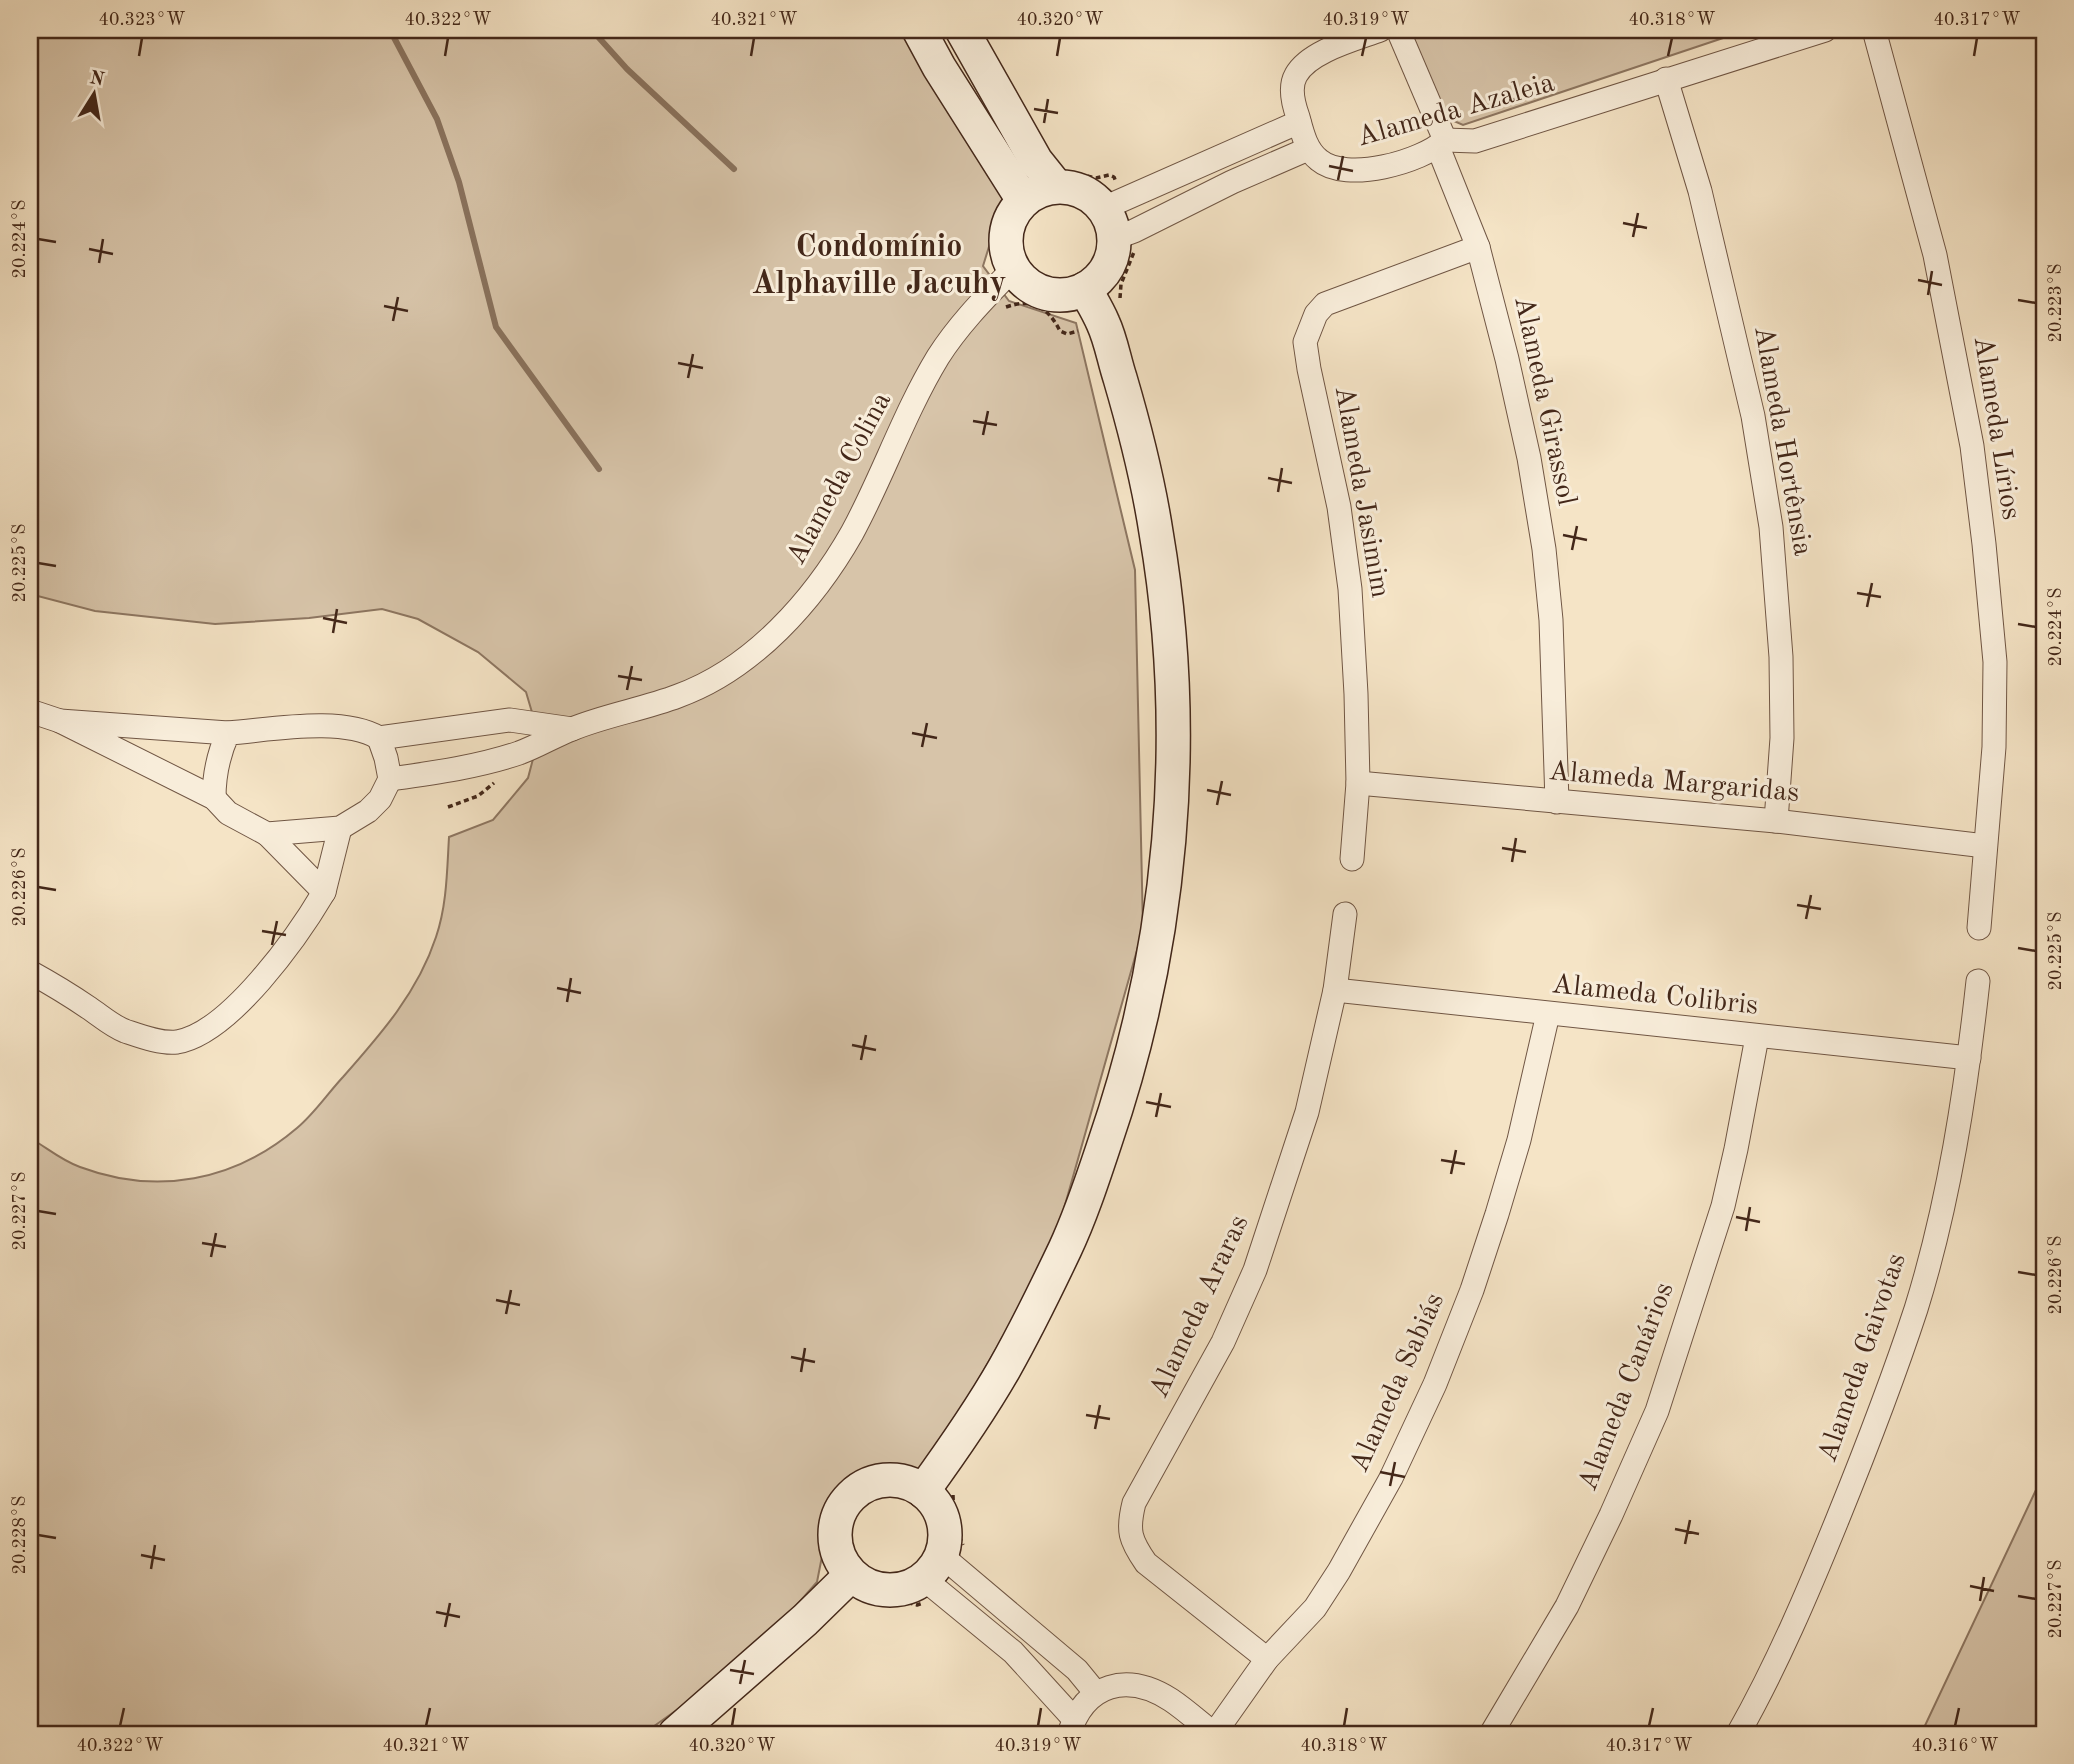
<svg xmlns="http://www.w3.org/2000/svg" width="2074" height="1764" viewBox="0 0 2074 1764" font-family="'Old Standard TT',serif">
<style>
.green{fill:#d7c4a9;stroke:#8d7661;stroke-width:2}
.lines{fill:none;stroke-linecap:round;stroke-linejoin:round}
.stream{stroke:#89725d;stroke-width:6}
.street-casing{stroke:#705644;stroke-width:25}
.secondary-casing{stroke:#432719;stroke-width:36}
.path{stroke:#432719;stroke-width:3.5;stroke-dasharray:5 3.5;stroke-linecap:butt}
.street{stroke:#f8edda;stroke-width:23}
.secondary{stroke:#f8edda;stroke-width:33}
.ticks{fill:none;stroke:#432719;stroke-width:2.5}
.labels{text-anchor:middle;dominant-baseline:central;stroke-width:6;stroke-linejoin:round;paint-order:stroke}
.street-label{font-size:28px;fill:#432719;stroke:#f8edda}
.quarter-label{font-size:32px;font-weight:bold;fill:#432719;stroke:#f8edda}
.neatline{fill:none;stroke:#432719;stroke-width:2.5}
.ticks-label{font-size:18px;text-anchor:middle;fill:#432719}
</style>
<rect width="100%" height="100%" fill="#f5e4c6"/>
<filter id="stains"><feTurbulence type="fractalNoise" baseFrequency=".00286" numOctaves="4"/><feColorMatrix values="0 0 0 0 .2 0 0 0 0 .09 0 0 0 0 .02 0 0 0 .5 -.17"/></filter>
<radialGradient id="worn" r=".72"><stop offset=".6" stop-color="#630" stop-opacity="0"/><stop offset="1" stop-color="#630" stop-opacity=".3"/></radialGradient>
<g class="green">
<path d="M30,30H902L1005,195L983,266L1009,301L1076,323L1135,570L1143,929L1052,1251L929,1466L895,1488L832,1505L817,1582L751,1657L643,1734H30V1138C46,1147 62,1161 80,1167C157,1196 235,1181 297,1128C314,1114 328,1093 343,1077C381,1034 418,992 436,937C447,905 447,870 449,837L493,820L528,778L539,736L526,692L478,652L418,619L382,609L309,618L215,624L95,611L30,594Z"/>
<polygon points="1407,30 1747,30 1463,125 1440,115"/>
<polygon points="2044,1473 2044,1719 2037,1734 1921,1734"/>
</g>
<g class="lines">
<g class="stream">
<polyline points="390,30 437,119 459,182 496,327 599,469"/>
<polyline points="592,30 627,69 734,169"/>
</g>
<g class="street-casing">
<g id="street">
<path d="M1380,30C1356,39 1309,51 1296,75C1289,87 1294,106 1298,117C1302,132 1306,150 1319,160C1346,183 1422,162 1445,140L1475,141L1825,30"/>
<polyline points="1398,30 1445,140"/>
<polyline points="1874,30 1935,255 1972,446 1984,544 1995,662 1994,747 1979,928"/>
<polyline points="1666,79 1700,191 1724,293 1753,416 1771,527 1781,657 1782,738 1776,821"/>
<polyline points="1438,147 1478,247 1507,359 1529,458 1544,549 1551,620 1557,802"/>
<polyline points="1104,208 1299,122"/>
<polyline points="1115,238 1134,231 1232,182 1308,149"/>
<polyline points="30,711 60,721"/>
<polyline points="228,733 60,721 214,798 228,813 267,834 340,828 368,811 380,799 390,779 386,758 379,738"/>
<path d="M390,779C433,773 478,767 519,753C538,746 554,736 572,729C606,715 644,709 678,696C753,669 814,600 852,533C883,476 904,413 938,357C959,324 986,297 1013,269"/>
<polyline points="1358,783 1776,821 1985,846"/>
<path d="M214,798C214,774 218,755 228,733C271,730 342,716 379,738L510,720L572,729"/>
<polyline points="267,834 324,892 340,828"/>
<polyline points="1352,859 1358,783 1356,694 1350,589 1339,507 1309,369 1305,342 1316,314 1325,304 1478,247"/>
<path d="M30,972C50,983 70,995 89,1008C101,1016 112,1026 125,1031C140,1036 161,1044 177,1042C230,1033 298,936 324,892"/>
<polyline points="1335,990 1969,1058"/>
<polyline points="942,1556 1077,1670 1095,1692"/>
<polyline points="924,1579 1013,1652 1074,1719"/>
<path d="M1267,1659L1146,1563C1130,1540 1127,1531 1134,1503L1223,1342L1255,1270L1307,1112L1335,990L1345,914"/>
<path d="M1069,1734C1085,1683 1127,1672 1171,1700C1186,1710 1200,1723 1214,1734"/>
<polyline points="1214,1734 1267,1659 1315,1608 1339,1571 1391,1478 1435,1384 1472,1290 1497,1214 1519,1140 1548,1014"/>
<polyline points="1491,1734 1567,1606 1611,1515 1657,1411 1723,1206 1736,1149 1757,1037"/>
<path d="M1738,1734C1777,1665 1808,1592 1838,1518C1866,1449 1893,1379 1916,1309C1949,1203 1966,1091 1978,981"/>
</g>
</g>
<g class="secondary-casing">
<g id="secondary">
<polyline points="919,30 939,67 1023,200"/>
<polyline points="962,30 1036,161 1056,186"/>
<circle cx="1060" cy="241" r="54"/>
<circle cx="890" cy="1535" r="55"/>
<path d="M923,1491C952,1451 980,1411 1004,1369C1026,1330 1046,1289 1065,1249C1081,1215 1093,1178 1105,1142C1172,947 1191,736 1156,532C1148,480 1135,429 1120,378C1114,360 1111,340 1103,323C1098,311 1091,300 1085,289"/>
<polyline points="675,1734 805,1620 851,1575"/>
</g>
</g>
<g class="path">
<polyline points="1079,174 1096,178 1109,175 1114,177 1116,182"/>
<polyline points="1120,298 1121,284 1134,252"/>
<path d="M1006,307C1032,298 1048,307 1060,331L1067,334L1078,331"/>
<polyline points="448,807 478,796 494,783"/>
<polyline points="953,1495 954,1524 963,1545"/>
<polyline points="866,1597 889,1597 917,1605 923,1603"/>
</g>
<use href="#street" class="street"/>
<use href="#secondary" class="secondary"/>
</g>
<path class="ticks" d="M139,56L142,38M445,56L448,38M751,56L754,38M1057,56L1060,38M1362,56L1366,38M1668,56L1672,38M1974,56L1977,38M1034,109L1058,113M1044,123L1048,99M1329,166L1353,171M1338,180L1343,156M1623,223L1647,228M1633,237L1638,213M38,239L56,242M89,249L113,254M99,263L103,239M1918,280L1942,285M1928,295L1932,271M2018,300L2036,303M384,306L408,311M393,321L398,297M678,363L703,368M688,378L693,354M973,421L997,425M983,435L988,411M1268,478L1292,483M1278,492L1282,468M1563,535L1587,540M1572,550L1577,526M38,563L56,566M1857,593L1881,597M1867,607L1872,583M323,618L347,623M2018,624L2036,627M333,633L337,609M618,676L642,680M627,690L632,666M912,733L937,738M922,747L927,723M1207,790L1231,795M1217,805L1222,781M1502,848L1526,852M1512,862L1516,838M38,887L56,890M1797,905L1821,909M1806,919L1811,895M262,931L286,935M272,945L277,921M2018,948L2036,951M557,988L581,993M567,1002L571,978M852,1045L876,1050M861,1060L866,1035M1146,1102L1171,1107M1156,1117L1161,1093M1441,1160L1465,1164M1451,1174L1456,1150M38,1211L56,1214M1736,1217L1760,1222M1746,1231L1750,1207M202,1243L226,1247M211,1257L216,1233M2018,1272L2036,1275M496,1300L520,1305M506,1314L511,1290M791,1357L815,1362M801,1372L805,1348M1086,1415L1110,1419M1095,1429L1100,1405M1380,1472L1405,1477M1390,1486L1395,1462M1675,1529L1699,1534M38,1535L56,1538M1685,1544L1690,1520M141,1555L165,1560M151,1569L155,1545M1970,1586L1994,1591M2018,1596L2036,1599M1980,1601L1984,1577M436,1612L460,1617M445,1627L450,1603M730,1670L754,1674M740,1684L745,1660M120,1726L124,1708M426,1726L430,1708M732,1726L735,1708M1038,1726L1041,1708M1344,1726L1347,1708M1649,1726L1653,1708M1955,1726L1959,1708"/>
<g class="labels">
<g class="street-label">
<text transform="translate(1456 111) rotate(-16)">Alameda Azaleia</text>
<text transform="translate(1544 401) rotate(78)">Alameda Girassol</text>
<text transform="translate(1996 428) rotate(81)">Alameda Lírios</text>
<text transform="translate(1782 441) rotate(80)">Alameda Hortênsia</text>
<text transform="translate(840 479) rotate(-62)">Alameda Colina</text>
<text transform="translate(1361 492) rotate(80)">Alameda Jasimim</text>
<text transform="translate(1674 783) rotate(5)">Alameda Margaridas</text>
<text transform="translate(1655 996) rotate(6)">Alameda Colibris</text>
<text transform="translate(1200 1307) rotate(-65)">Alameda Araras</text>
<text transform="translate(1863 1358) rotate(-71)">Alameda Gaivotas</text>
<text transform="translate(1398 1383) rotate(-66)">Alameda Sabiás</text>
<text transform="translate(1627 1387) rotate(-69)">Alameda Canários</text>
</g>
<g class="quarter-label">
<text x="879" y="248">Condomínio<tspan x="879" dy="37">Alphaville Jacuhy</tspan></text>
</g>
</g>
<rect width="2074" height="1764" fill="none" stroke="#f5e4c6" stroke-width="77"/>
<g transform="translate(94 94) rotate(11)" stroke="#f8edda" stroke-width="5" paint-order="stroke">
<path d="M0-5L12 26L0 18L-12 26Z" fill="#432719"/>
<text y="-10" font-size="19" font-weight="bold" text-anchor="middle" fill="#432719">N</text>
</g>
<rect x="38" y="38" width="1998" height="1688" class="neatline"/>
<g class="ticks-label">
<text x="142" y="25">40.323°W</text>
<text x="448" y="25">40.322°W</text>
<text x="754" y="25">40.321°W</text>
<text x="1060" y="25">40.320°W</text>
<text x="1366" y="25">40.319°W</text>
<text x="1672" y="25">40.318°W</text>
<text x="1977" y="25">40.317°W</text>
<text transform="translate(19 239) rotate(-90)" y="6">20.224°S</text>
<text transform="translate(2055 303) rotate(-90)" y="6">20.223°S</text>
<text transform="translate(19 563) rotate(-90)" y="6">20.225°S</text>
<text transform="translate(2055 627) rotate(-90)" y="6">20.224°S</text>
<text transform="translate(19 887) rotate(-90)" y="6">20.226°S</text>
<text transform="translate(2055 951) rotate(-90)" y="6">20.225°S</text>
<text transform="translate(19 1211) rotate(-90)" y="6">20.227°S</text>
<text transform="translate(2055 1275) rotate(-90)" y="6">20.226°S</text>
<text transform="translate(19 1535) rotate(-90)" y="6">20.228°S</text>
<text transform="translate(2055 1599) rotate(-90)" y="6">20.227°S</text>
<text x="120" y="1751">40.322°W</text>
<text x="426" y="1751">40.321°W</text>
<text x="732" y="1751">40.320°W</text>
<text x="1038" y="1751">40.319°W</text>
<text x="1344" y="1751">40.318°W</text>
<text x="1649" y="1751">40.317°W</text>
<text x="1955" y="1751">40.316°W</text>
</g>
<rect width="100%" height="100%" filter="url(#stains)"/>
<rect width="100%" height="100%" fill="url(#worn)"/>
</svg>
